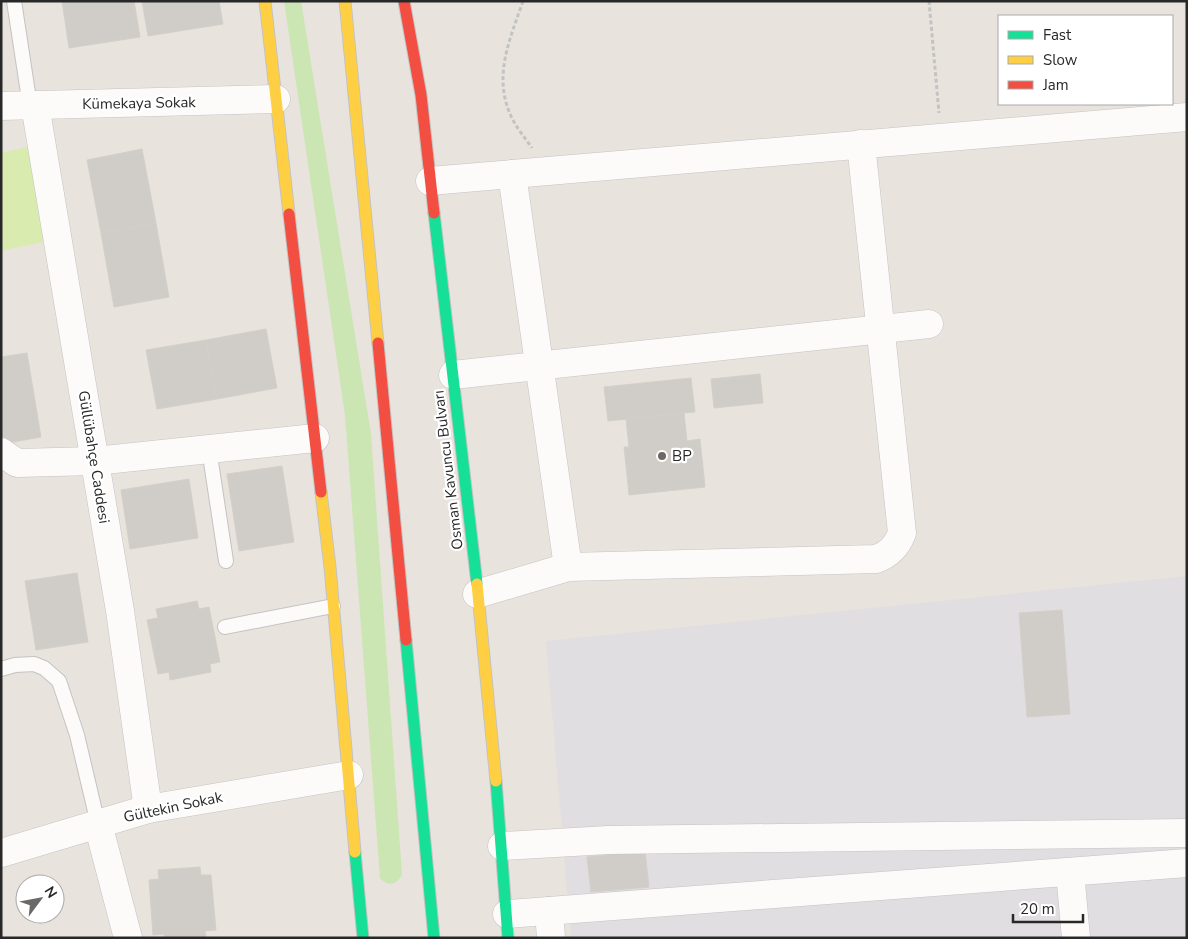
<svg xmlns="http://www.w3.org/2000/svg" width="1188" height="939" viewBox="0 0 1188 939" font-family="'Nunito Sans',sans-serif">
<style>
.industrial{fill:#e1dee1}
.green{fill:#cbe6b2}
.pitch{fill:#d9ebaf}
.building{fill:#d0cdc8;stroke:#d3cfc9}
.lines{fill:none;stroke-linecap:round;stroke-linejoin:round}
.lane-casing{stroke:#c4c3c3;stroke-width:16}
.street-casing{stroke:#c4c3c3;stroke-width:29}
.fast-casing{stroke:#c4c3c3;stroke-width:13}
.slow-casing{stroke:#c4c3c3;stroke-width:13}
.jam-casing{stroke:#c4c3c3;stroke-width:13}
.path{stroke:#c4c3c3;stroke-width:3;stroke-dasharray:4 2.5;stroke-linecap:butt}
.lane{stroke:#fcfbfa;stroke-width:14}
.street{stroke:#fcfbfa;stroke-width:28}
.fast{stroke:#16e098;stroke-width:11}
.slow{stroke:#ffcf43;stroke-width:11}
.jam{stroke:#f24e42;stroke-width:11}
.poi-dot{fill:#6b6967;stroke:#fff;stroke-width:2}
.labels{text-anchor:middle;dominant-baseline:central;stroke-width:4.5;stroke-linejoin:round;paint-order:stroke}
.street-label{font-size:15px;fill:#282828;stroke:#fff}
.poi-label{font-size:15px;fill:#282828;stroke:#fff;text-anchor:start}
</style>
<rect width="100%" height="100%" fill="#e8e3dd"/>
<polygon class="industrial" points="1187,576 1187,938 571,938 546,641"/>
<path class="green" d="M284,1H301L371,434L402,875C396,885 388,887 380,878L345,415Z"/>
<polygon class="pitch" points="32,146 52,240 1,251 1,153"/>
<g class="building">
<polygon points="62,1 134,1 140,37 69,48"/>
<polygon points="142,1 219,1 223,24 148,36"/>
<polygon points="142,149 156,223 101,233 87,160"/>
<polygon points="156,223 169,297 114,307 101,233"/>
<polygon points="266,329 277,388 217,399 206,340"/>
<polygon points="206,340 217,399 157,409 146,350"/>
<polygon points="27,353 41,437 2,444 1,357"/>
<polygon points="760,374 763,403 714,408 711,379"/>
<polygon points="691,378 695,412 608,421 604,387"/>
<polygon points="684,413 687,441 700,439 705,487 629,495 624,447 629,447 626,419"/>
<polygon points="282,466 294,542 239,551 227,474"/>
<polygon points="189,479 198,538 130,549 121,490"/>
<polygon points="77,573 88,642 36,650 25,581"/>
<polygon points="197,601 199,609 209,607 220,662 210,664 211,672 170,680 169,672 158,674 147,620 158,618 156,609"/>
<polygon points="1062,610 1070,714 1027,717 1019,613"/>
<polygon points="645,851 649,887 591,892 587,857"/>
<polygon points="200,867 201,875 211,875 216,930 205,931 206,938 164,938 164,934 153,935 149,880 159,879 158,870"/>
</g>
<g class="lines">
<g class="lane-casing">
<g id="lane">
<polyline points="14,1 30,106"/>
<polyline points="209,449 226,561"/>
<polyline points="225,627 333,606"/>
<polyline points="1,669 15,665 34,664 44,668 59,681 77,735 98,824"/>
</g>
</g>
<g class="street-casing">
<g id="street">
<polyline points="35,105 120,611 148,809"/>
<polyline points="1,106 276,99"/>
<polyline points="512,174 568,567"/>
<polyline points="430,181 1187,117"/>
<polyline points="453,375 929,324"/>
<polyline points="1,452 17,463 95,461 315,438"/>
<path d="M477,594L568,567L876,559C890,554 897,546 902,533L861,144"/>
<polyline points="98,824 128,938"/>
<polyline points="502,846 608,840 1187,833"/>
<polyline points="1,853 148,809 349,775"/>
<polyline points="1070,872 1076,938"/>
<polyline points="549,911 551,938"/>
<polyline points="507,914 1187,863"/>
</g>
</g>
<g class="fast-casing">
<g id="fast">
<polyline points="434,213 477,584"/>
<polyline points="406,640 434,938"/>
<polyline points="496,781 508,938"/>
<polyline points="355,852 363,938"/>
</g>
</g>
<g class="slow-casing">
<g id="slow">
<polyline points="265,1 289,214"/>
<polyline points="345,1 378,343"/>
<polyline points="321,492 330,567 355,852"/>
<polyline points="477,584 496,781"/>
</g>
</g>
<g class="jam-casing">
<g id="jam">
<polyline points="404,1 421,95 434,213"/>
<polyline points="289,214 321,492"/>
<polyline points="378,343 406,640"/>
</g>
</g>
<g class="path">
<path d="M523,1C509,42 491,80 514,122C519,131 526,139 532,148"/>
<polyline points="929,1 939,113"/>
</g>
<use href="#lane" class="lane"/>
<use href="#street" class="street"/>
<use href="#fast" class="fast"/>
<use href="#slow" class="slow"/>
<use href="#jam" class="jam"/>
</g>
<circle class="poi-dot" cx="662" cy="456" r="5"/>
<g class="labels">
<g class="street-label">
<text transform="translate(139 103) rotate(-1)">Kümekaya Sokak</text>
<text transform="translate(94 457) rotate(81)">Güllübahçe Caddesi</text>
<text transform="translate(448 470) rotate(-97)">Osman Kavuncu Bulvarı</text>
<text transform="translate(173 807) rotate(-12)">Gültekin Sokak</text>
</g>
<g class="poi-label">
<text x="672" y="456">BP</text>
</g>
</g>
<rect width="1188" height="939" fill="none" stroke="#282828" stroke-width="5"/>
<rect x="998" y="15" width="175" height="90" fill="#ffffff" stroke="#a9a9a9"/>
<rect x="1008" y="31" width="25" height="8" fill="#16e098" stroke="#a9a9a9"/>
<text x="1043" y="40" font-size="15" fill="#282828">Fast</text>
<rect x="1008" y="56" width="25" height="8" fill="#ffcf43" stroke="#a9a9a9"/>
<text x="1043" y="65" font-size="15" fill="#282828">Slow</text>
<rect x="1008" y="81" width="25" height="8" fill="#f24e42" stroke="#a9a9a9"/>
<text x="1043" y="90" font-size="15" fill="#282828">Jam</text>
<g transform="translate(40 899) rotate(58)"><circle r="24" fill="#ffffff" stroke="#a9a9a9"/>
<path d="M0-4L9 19L0 12L-9 19Z" fill="#6b6967"/>
<text y="-8" font-size="14" font-weight="bold" text-anchor="middle" fill="#282828">N</text>
</g>
<path d="M1013 914v8h70v-8" fill="none" stroke="#282828" stroke-width="2.5"/>
<text x="1020" y="914" font-size="15" fill="#282828" stroke="#ffffff" stroke-width="4" paint-order="stroke">20 m</text>
</svg>
